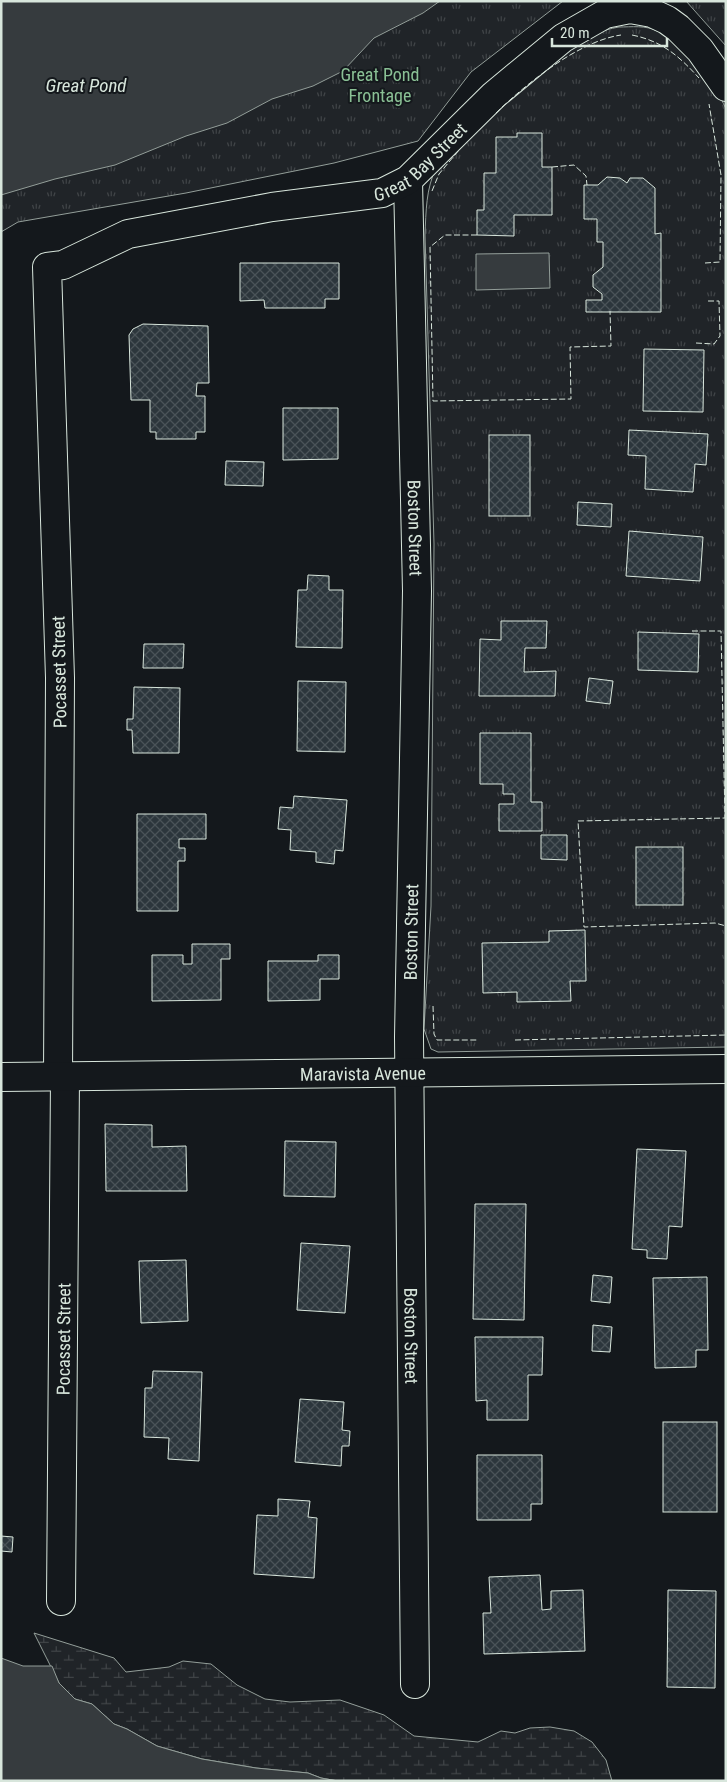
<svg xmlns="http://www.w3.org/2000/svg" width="727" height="1782" viewBox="0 0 727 1782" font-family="'Roboto Condensed',sans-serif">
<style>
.grass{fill:url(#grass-tufts);stroke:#939e99}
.wetland{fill:url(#wetland-marsh);stroke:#939e99}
.water{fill:#363b3e;stroke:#939e99}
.building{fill:url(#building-cross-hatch);stroke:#d8e6dc}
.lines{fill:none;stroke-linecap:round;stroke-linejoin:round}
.street-casing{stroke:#d8e6dc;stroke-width:30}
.secondary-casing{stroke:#d8e6dc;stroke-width:30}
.street{stroke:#14181c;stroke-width:28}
.secondary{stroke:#14181c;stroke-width:28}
.fence{stroke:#d8e6dc;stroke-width:1;stroke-dasharray:6 2.5;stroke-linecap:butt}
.labels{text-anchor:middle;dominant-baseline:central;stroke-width:4;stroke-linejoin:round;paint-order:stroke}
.park-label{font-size:18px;fill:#8ac095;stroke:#14181c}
.street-label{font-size:18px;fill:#d8e6dc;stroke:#14181c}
.water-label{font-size:19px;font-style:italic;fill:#d8e6dc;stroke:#14181c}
</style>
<defs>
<pattern id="grass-tufts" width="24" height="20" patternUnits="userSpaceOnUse" patternTransform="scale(1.25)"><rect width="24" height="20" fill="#202428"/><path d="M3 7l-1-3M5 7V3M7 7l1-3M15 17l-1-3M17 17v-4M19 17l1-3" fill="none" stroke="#404447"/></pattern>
<pattern id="wetland-marsh" width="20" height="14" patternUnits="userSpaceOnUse" patternTransform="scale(1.25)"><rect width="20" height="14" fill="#202428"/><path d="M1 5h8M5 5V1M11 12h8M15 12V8" fill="none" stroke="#404447"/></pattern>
<pattern id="building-cross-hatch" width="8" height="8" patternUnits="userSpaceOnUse" patternTransform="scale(1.25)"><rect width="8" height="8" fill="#2c363c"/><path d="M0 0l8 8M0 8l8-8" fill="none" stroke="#4a5358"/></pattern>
</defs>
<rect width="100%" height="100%" fill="#14181c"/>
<g class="grass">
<polygon points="378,1 563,1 471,72 418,141 334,163 186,193 18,222 1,232 1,151"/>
<polygon points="686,1 726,1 726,46"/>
<path d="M619,27C631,27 646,25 657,31C687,45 713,80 726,109V1047L438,1052L431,1049L424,1029L431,906L434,544L425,235C426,211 426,189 436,168C485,119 548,39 619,27Z"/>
</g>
<polygon class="wetland" points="34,1633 114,1658 126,1672 169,1667 183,1661 211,1664 237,1685 265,1699 290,1702 340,1700 384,1715 414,1736 478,1742 501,1731 515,1733 530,1728 550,1727 574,1731 592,1742 606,1760 612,1781 338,1781 321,1778 308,1773 256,1768 202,1759 157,1746 127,1729 114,1724 92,1704 75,1699 59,1683"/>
<g class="water">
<polygon points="1,1 440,1 423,13 374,38 343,71 313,86 272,99 227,123 186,136 115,165 55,179 1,195"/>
<polygon points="549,253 550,288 476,290 476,254"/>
<polygon points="1,1658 23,1666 52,1666 59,1683 75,1699 92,1704 114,1724 127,1729 157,1746 202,1759 256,1768 308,1773 321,1778 338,1781 1,1781"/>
</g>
<g class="building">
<polygon points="517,133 542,133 542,167 552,167 552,215 514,215 514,236 477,235 477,210 484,210 484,173 496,173 496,137 517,137"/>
<polygon points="607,177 620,178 627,183 630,178 643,178 655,188 655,234 661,233 661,312 586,312 586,300 602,300 602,294 593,287 593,275 603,267 603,242 597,242 597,219 584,219 584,185 598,185"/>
<polygon points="240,263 339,263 339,299 325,299 325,308 265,308 264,300 240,301"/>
<polygon points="143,324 208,326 209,383 197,383 196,396 205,396 205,432 196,432 196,439 156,439 156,432 150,432 150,400 131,400 129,335 133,329"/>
<polygon points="644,349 704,350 703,412 643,411"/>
<polygon points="283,408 338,408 338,459 283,460"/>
<polygon points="629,430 708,434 706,465 695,464 693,492 645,489 646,456 628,455"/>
<rect x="489" y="435" width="41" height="81"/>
<polygon points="226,461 264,462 263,486 225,485"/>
<polygon points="578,502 612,504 611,527 577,525"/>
<polygon points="629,531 703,537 700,581 626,576"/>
<polygon points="308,575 329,576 329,590 343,590 342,648 296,647 298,590 307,590"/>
<polygon points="501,621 547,621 546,648 525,648 524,672 556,671 555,696 479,696 480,639 501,640"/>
<polygon points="638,632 699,634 698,672 638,670"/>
<polygon points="144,644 184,644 183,668 143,668"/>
<polygon points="589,678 613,681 610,704 586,701"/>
<polygon points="298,681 346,682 345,752 297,751"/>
<polygon points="134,687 180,688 179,753 133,753 132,730 127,730 127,719 133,719"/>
<polygon points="480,733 531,733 531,802 542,802 542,831 499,831 499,804 514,804 514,794 503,794 503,784 480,784"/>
<polygon points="294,796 347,800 343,851 335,850 334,864 316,862 316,852 290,850 291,830 278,829 280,807 293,808"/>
<polygon points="137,814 206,814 206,839 179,839 179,848 185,848 185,861 178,861 178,911 137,911"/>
<polygon points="541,835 567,835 567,860 541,859"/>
<rect x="636" y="847" width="47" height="58"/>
<polygon points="585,930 586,981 570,981 571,1001 517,1002 517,992 483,993 482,943 549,942 549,931"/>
<polygon points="192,944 230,944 230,959 221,959 221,1000 152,1001 152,955 183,955 183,964 192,964"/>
<polygon points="318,955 339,955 339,979 320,979 320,1000 268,1001 268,961 318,961"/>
<polygon points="105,1124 152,1125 152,1147 186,1146 187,1191 106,1191"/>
<polygon points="285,1141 336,1142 335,1197 284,1196"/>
<polygon points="637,1149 686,1151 682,1227 669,1226 667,1259 647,1258 647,1250 632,1249"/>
<polygon points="475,1204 526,1204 524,1320 473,1319"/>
<polygon points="301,1243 350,1246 345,1313 297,1310"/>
<polygon points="186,1260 188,1321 141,1323 139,1261"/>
<polygon points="593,1275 612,1277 610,1303 591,1301"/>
<polygon points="707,1277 708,1350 696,1350 696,1367 655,1368 653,1278"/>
<polygon points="593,1325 612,1327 610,1352 592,1351"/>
<polygon points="475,1337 543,1337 542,1375 528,1375 528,1420 487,1420 487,1400 476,1401"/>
<polygon points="153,1371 202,1372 199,1461 168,1459 169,1438 144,1437 145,1388 152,1388"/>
<polygon points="300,1399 344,1402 342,1430 350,1431 349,1446 342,1446 341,1466 295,1462"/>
<rect x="663" y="1422" width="54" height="90"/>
<polygon points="477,1455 542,1455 542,1504 531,1504 531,1520 477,1520"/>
<polygon points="278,1499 310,1501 308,1517 317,1518 314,1578 254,1574 257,1515 278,1516"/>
<polygon points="1,1536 13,1537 12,1552 1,1551"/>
<polygon points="540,1575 542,1610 551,1609 551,1591 583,1590 585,1651 484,1654 483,1613 491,1613 489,1577"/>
<polygon points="668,1590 716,1591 715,1688 667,1687"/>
</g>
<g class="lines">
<g class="street-casing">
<g id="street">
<path id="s1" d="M408,180L417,591L409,1037L415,1684"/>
<path id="s2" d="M58,1077L60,678L47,267L63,265L128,234L272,207L382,193L408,180L494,95L563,38L605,14L630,9L652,13L667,20L678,28L700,50L726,87"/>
<path id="s3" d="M61,1601L65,1077"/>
</g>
</g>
<g class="secondary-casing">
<g id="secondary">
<path id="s4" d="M1,1077L726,1069"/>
</g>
</g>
<use href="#street" class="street"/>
<use href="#secondary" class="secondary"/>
<g class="fence">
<path d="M632,35C662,41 679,56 699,78"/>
<path d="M496,113C527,83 579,41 621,35"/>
<polyline points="552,167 574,165 586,176 587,185"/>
<polyline points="432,191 439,174 459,150"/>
<polyline points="477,235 445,235 430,247 433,401 571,399 570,347 611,346 610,311"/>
<polyline points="705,263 720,262 721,175 709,104"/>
<polyline points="696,343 714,344 720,336 719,301 707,301"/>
<polyline points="692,631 721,631 725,818 578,821 584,927 715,923 726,926"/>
<polyline points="433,1006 434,1034 437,1040 478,1040"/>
<polyline points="515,1040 726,1035"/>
</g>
</g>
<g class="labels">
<g class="park-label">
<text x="380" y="74">Great Pond<tspan x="380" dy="21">Frontage</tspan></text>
</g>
<g class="street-label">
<text stroke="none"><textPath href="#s2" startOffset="1205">Great Bay Street</textPath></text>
<text stroke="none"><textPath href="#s1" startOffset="348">Boston Street</textPath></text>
<text transform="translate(59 672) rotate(-91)">Pocasset Street</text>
<text transform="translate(411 932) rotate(-89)">Boston Street</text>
<text stroke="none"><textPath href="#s4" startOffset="362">Maravista Avenue</textPath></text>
<text stroke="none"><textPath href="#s1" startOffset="1156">Boston Street</textPath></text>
<text stroke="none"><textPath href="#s3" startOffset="262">Pocasset Street</textPath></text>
</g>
<g class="water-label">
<text x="86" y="85">Great Pond</text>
</g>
</g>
<rect width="727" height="1782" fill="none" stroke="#d8e6dc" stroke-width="5"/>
<path d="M552 38v8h115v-8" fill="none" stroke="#d8e6dc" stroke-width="2.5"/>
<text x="560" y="38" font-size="15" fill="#d8e6dc" stroke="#14181c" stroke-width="4" paint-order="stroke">20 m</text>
</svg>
